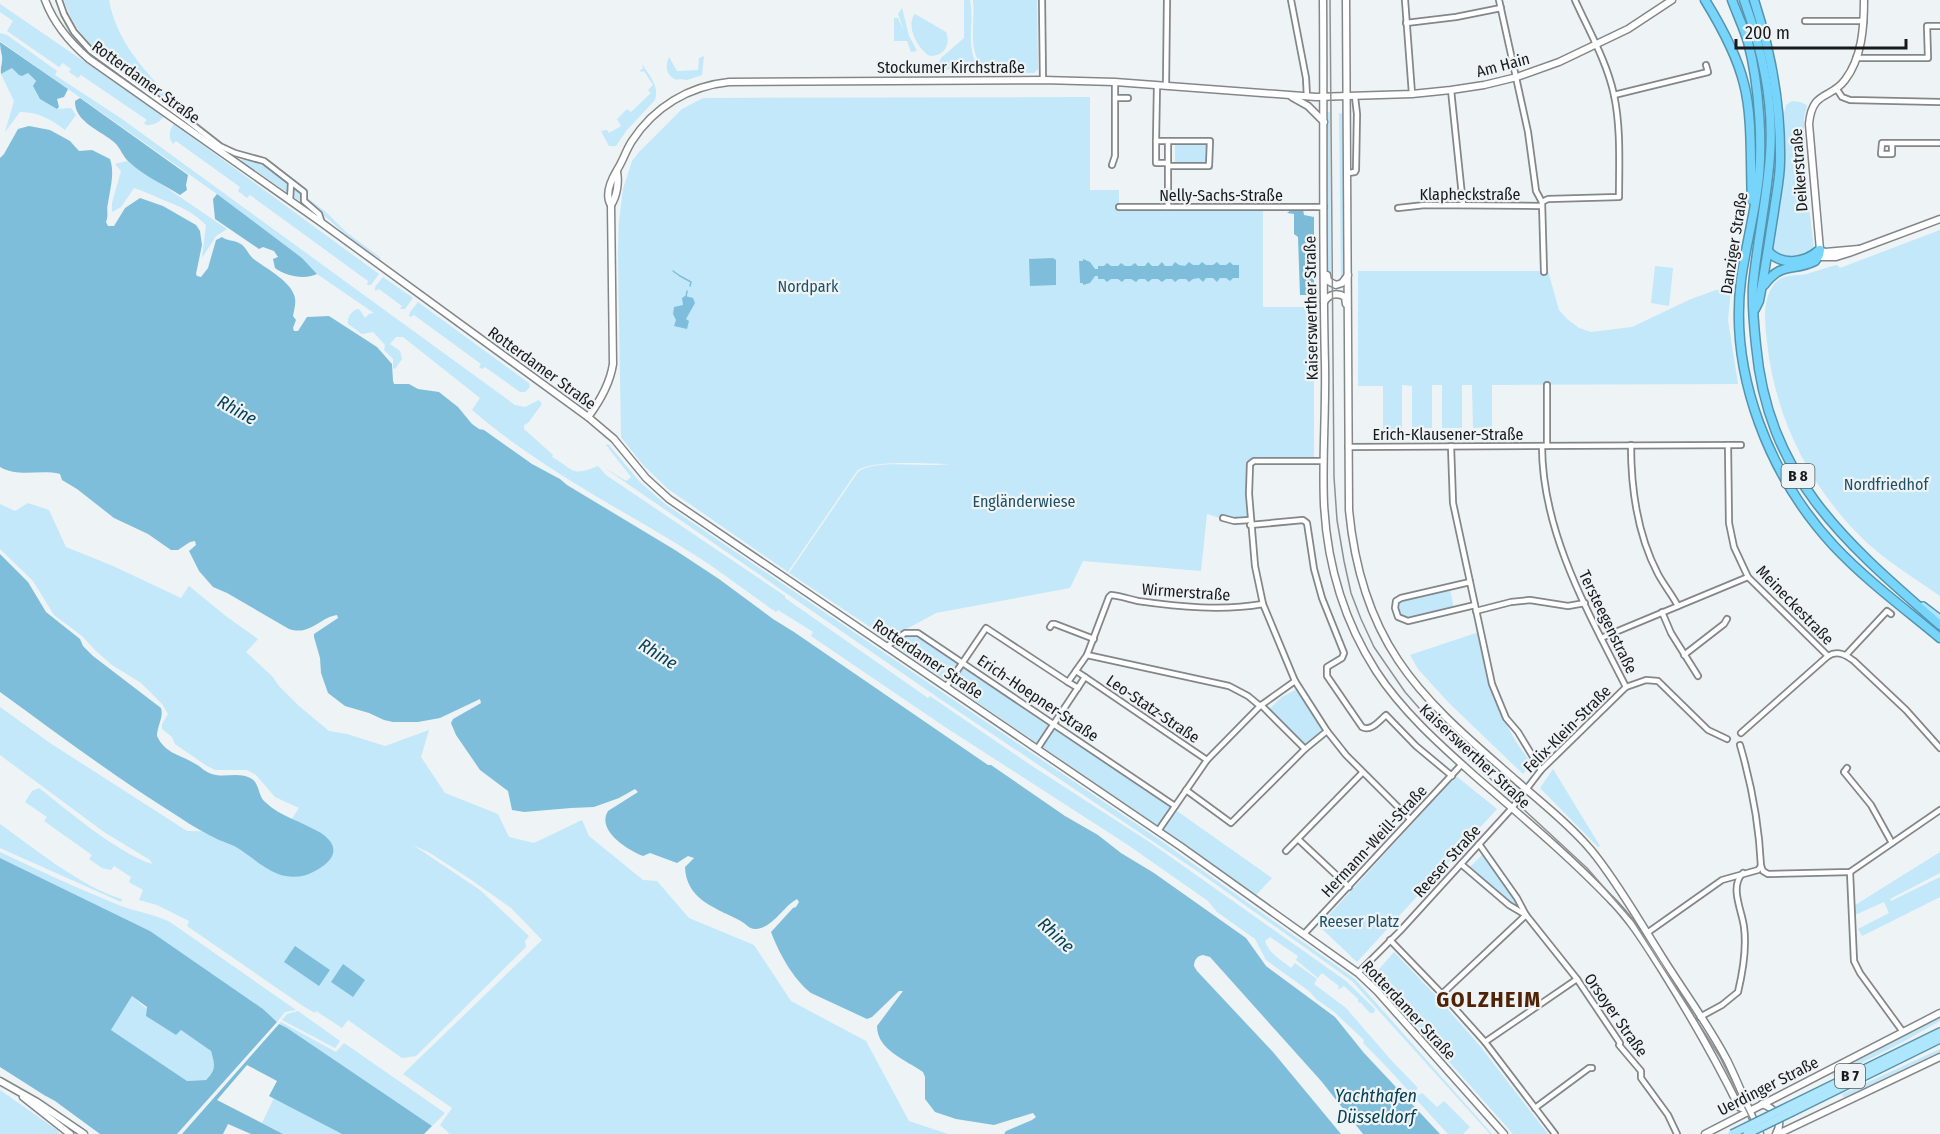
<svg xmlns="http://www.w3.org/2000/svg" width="1940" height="1134" viewBox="0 0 1940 1134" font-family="'Fira Sans Condensed',sans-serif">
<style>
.green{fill:#c2e8fa}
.forest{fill:#7bbbd7;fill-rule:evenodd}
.water{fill:#7fbeda}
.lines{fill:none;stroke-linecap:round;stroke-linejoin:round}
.stream{stroke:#7fbeda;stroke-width:1.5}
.street-casing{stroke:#838789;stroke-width:8}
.secondary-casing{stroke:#838789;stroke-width:9}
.primary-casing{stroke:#5694ad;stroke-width:10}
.highway-casing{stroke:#5694ad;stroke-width:11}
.street{stroke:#fff;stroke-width:4.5}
.secondary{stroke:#fff;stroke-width:6}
.primary{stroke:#ade6fd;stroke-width:7}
.highway{stroke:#77d5fc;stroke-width:8}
.tram{stroke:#8e9192;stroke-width:1.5}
.primary-bridge-casing{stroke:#5694ad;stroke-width:10;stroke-linecap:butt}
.primary-bridge{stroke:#ade6fd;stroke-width:7}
.labels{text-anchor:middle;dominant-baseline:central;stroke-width:4.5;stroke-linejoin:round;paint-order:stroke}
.shield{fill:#eef3f5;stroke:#595b5c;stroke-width:1.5}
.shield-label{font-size:15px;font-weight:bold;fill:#191a1b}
.street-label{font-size:16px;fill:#191a1b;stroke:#eef3f5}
.park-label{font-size:16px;fill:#1e5166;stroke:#eef3f5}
.water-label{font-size:18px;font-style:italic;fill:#084154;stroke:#eef3f5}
.district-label{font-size:22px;font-weight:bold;letter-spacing:1.5px;fill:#512306;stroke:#eef3f5}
</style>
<rect width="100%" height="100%" fill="#eef3f5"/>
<g class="green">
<path d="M64,0H109C116,39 141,67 168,95L173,96L172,99C157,100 95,51 84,37C75,26 68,13 64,0Z"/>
<path d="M964,0H970C974,21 967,41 975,61L969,71L940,69L939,62L941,58L964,38Z"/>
<path d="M973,0H1037L1038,69L1034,73H988C965,53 976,26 973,0Z"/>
<path d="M0,4L164,116C159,123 154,125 146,125L144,123L147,120L81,75L78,78L69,72L71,69L63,63L59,67L7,31L13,21L0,12Z"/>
<polygon points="902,8 909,36 917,51 911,52 907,41 894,41 894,18 898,18 904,31 898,14"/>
<path d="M915,14L946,32C951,45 944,56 930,56C918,50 905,25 915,14Z"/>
<path d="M0,33L7,35L57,71L55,75L122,119L515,405L525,407L539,400L542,404L528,423L524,425V429L553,455L552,457C575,470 570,477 598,466L606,475L785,596V598L928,698L930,696L1029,764L1151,843L1346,981L1375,1009L1374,1013H1370L1360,1002L1358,1003V999L1344,986L1338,990L1339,986L1322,973L1318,978L1296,960L1298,956L1270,937L1265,941C1270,955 1280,959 1291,968L1295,963L1317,979L1314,984L1346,1008L1391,1060L1418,1088L1416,1090L1419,1095L1422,1093L1437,1107L1444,1101L1470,1127L1463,1134H1448C1420,1104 1393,1072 1363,1043L1364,1040L1333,1011L1316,999L1309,991L1266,960L1255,939L1217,912L1208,901L1128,845L945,727L811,636L813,632L778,610L776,612C744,590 714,566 682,547C613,505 533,463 472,410L480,398L403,337H396L390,344L400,351L402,359L395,369L393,368V359L384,350L385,345L373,332L362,334L348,324C347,317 351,312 357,309L360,310L365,318L369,314L374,313L317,274L302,258L217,194L0,41Z"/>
<path d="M704,56L702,75L687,80L679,79L677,80C666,76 665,66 669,57L677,71H679L698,70L699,58Z"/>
<path d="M642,64C649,75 660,87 655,100L626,131L616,146H609L601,131L607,130L609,133L621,126L617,119L627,109L631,112L651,93L648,90L653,85L644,71L641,72L640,70L643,69Z"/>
<path d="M12,68L28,73L36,82L57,109L71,108L76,115L65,130C51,119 38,112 20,112L5,132L14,101L1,74Z"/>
<path d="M1090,97V190H1119V208H1263V307H1314V457L1312,459H1256L1250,461L1248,464V518C1236,523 1219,518 1207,514L1201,571L1083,561L1070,588L936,613L888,639L789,573L858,472C876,458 926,468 949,464C927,464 873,459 857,471L788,572L668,489L643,465L621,437L618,252L619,221L623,189L632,161L639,152L682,109L703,98Z"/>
<path d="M1792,101L1800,102L1807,105L1804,118V134L1807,191L1814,249C1809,256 1794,260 1785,259C1780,258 1775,253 1771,251L1782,174L1784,113L1786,105Z"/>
<polygon points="1327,112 1330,112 1331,281 1328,276"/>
<polygon points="1339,113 1343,114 1344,274 1341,280"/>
<path d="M174,124L379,274L371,285H367L368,281L250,195L247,198L238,191L240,187L176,141L173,144C168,138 169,130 174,124Z"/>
<polygon points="1207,142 1207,161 1206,164 1178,165 1175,163 1175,143"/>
<path d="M243,159L261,163L326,212L346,232L381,258L380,259C368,250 355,243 344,233C330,221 318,208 301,202L242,161Z"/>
<path d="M127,161L227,229L216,236L202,258L206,225C191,210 180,207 161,199C152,195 144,191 134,188L121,207L112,212V203L121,171L115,164Z"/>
<path d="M1940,230V596C1914,578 1886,561 1863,539C1809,486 1775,417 1767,342C1765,323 1761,297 1777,281C1785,274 1797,276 1807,274C1817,271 1827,267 1837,265L1840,268Z"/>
<polygon points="1655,266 1673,268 1669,306 1651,303"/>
<polygon points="1358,271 1548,271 1559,310 1567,319 1579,328 1591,332 1632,327 1691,299 1716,290 1731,289 1728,320 1738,384 1492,385 1492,427 1473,428 1472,385 1462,385 1462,428 1442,428 1442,385 1432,385 1432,428 1412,428 1412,386 1402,385 1402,430 1383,430 1383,386 1358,386"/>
<polygon points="383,277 413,298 405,309 400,309 402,306 379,289 375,291 375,287"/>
<polygon points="418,302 529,383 530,387 525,392 520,392 485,367 482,369 479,367 481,364 414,315 411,317 409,316 410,312"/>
<polygon points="608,444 640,482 665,504 1157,838 1355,979 1492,1134 1490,1134 1352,981 1200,873 940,699 609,471 605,468 626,481 631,477 606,445"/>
<path d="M28,503L49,510L66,547L113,566L181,598L189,586L227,617L258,639L246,652L273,677L278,685L299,706L329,731L347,734L385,746L429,730L421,757L445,793L498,814L509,837L534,843L582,820L589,836L643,880L657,881L689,918L754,945L791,1001L866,1041L909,1121L948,1134H450L440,1125L452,1108L403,1074L542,940L511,908L470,879L430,853L413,845L480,890L529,936L525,941L526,947L416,1056L402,1058L348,1020L342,1028L316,1011L315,1013L303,1006L187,926L189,921L157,905L139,900L143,890L129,882L131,877L114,866L111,870L102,868L89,859L92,855L44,821L47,817L25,802L32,791L39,788C71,813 116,852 152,864L150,860L104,832L0,755V707L50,743L187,831L283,832L299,808L275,797L256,775L247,770H215L207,766L175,744L172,737L162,729V724L168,714L162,704L141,683L112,665L96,651L82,636L54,615L33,581L0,549V504L15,511Z"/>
<path d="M1450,589L1454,609L1408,620C1401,617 1399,614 1397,607L1400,601Z"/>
<path d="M1479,632C1489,678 1500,727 1532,763L1523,774L1449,703L1418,669L1410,655Z"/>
<polygon points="907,634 918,635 1171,804 1177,811 1272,878 1256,895 1160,827 892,644"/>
<polygon points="1297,689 1321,727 1321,733 1305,746 1268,710 1282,697"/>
<polygon points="1553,769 1600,846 1598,847 1540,788"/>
<polygon points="1456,776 1497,809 1357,962 1319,926"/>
<path d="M0,824C35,849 81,887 122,899L121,902L0,848Z"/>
<path d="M0,852C40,871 79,889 121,906C137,912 154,914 170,922L296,1010L285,1012L277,1022L263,1009L150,931L0,858Z"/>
<polygon points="1940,852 1940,873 1890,899 1891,901 1940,877 1940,897 1862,936 1858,929 1889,913 1884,902 1855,915 1852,907"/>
<polygon points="1482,855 1517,901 1517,904 1514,905 1470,867"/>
<polygon points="1394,952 1438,998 1480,1046 1548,1134 1513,1134 1373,976"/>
<path d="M132,996L176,1035L181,1030L211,1051C215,1065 216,1070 205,1080L187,1081L111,1030Z"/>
<polygon points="298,1011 340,1041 335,1048 282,1020 287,1014"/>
<polygon points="1940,1016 1940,1021 1901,1043 1834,1077 1831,1072"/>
<polygon points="281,1022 336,1052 344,1043 445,1113 432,1126 279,1024"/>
<polygon points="1940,1049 1940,1053 1845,1100 1842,1094"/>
<polygon points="0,1090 57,1130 60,1134 0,1134"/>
<polygon points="274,1098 342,1134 283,1134 262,1123"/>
</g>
<g class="forest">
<path d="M0,42L68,89L64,97L57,99L59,107L57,109L40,99L33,86L36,81L28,73L22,76L19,75L12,68L1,74C0,67 3,62 2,56C1,51 0,47 0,42Z"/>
<path d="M80,98L188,175L186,185L187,190L180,195C163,184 144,176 129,162C123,157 121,149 115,143C102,131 74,122 75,101Z"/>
<path d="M217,194L302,258L317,274C304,280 286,276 275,268L273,259L278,257L274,251L263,247L259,249L215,219L213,199Z"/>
<polygon points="1292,209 1303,209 1304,215 1314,217 1314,295 1300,295 1298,237 1294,234 1294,214 1287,213"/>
<path d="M0,858L150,931L263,1009L277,1022L177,1134H100L55,1101L44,1095L0,1067ZM132,996L147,1007L146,1016L176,1035L181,1030L211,1051C215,1065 216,1070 206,1080L187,1081L111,1030Z"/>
<polygon points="279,1024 287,1028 432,1126 424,1134 342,1134 269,1096 277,1081 247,1065 217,1100 283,1134 251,1134 228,1124 223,1134 182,1134"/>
</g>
<g class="water">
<path d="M29,126L50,130L70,141L79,151L92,150L110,159C115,172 110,190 108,203C106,210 109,215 106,222L108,226H114L125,208L140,198L163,206L196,225L200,231L202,245L196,274L197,276L201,277L208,268L216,240L222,237C227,241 233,240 239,243C246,246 248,255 255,260C267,269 292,282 295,298C296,304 294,310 293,316L296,320L293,328L294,331H298L307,317L329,316L377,347L392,364L393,381L394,384H409L418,389L439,392L458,407L472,424L479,429L484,430L532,464L560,479L567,485L675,550L719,579L773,619L794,632L988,765H991L1065,816L1098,835L1121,853L1154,873L1246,938L1266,966L1335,1017L1364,1053L1440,1134H1363L1322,1082L1210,957L1203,955C1197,956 1194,960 1194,966L1197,971L1273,1052L1341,1134H1004L1006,1131L1032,1120L1036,1117L1033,1113L994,1125L956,1119L935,1112L925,1099V1077L923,1072C906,1060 877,1050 877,1026L903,991H899L872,1017L867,1019L811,993C793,979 779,953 771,932L793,908L796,907L799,902L797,899C784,906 776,923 761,928C749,932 747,923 737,919C713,907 686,898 685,867L694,858L688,856L677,863L650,853L643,856C628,850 596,831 608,811L638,792L635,789L619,798L594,807L571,808L524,812L512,810L508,791L480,770L456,735L451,723L453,719L481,703L480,699L440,718L418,722H393L384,720L369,713L345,706L328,693L321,673L320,658L314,637V634L338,618L337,615C320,617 311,636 289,629L227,593L213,587L199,571L189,551L196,545L195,541L190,542L178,550H171L148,534L114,518L77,489L62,480L60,474C39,469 20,478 0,467V158L4,154L18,129Z"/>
<polygon points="1053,258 1056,260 1056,285 1030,286 1029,259"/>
<polygon points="1083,259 1090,262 1095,269 1098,269 1098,266 1104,266 1107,263 1111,266 1118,266 1121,263 1125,266 1131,266 1135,263 1138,266 1145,266 1148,262 1152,266 1158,266 1162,262 1165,266 1172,266 1175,262 1179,265 1185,266 1189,262 1193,265 1199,265 1202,262 1206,265 1213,265 1217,262 1220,265 1226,265 1230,262 1233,265 1239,265 1239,278 1233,278 1230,281 1226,278 1220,278 1217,282 1213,278 1206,278 1203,282 1199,278 1193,279 1189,282 1186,279 1179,279 1175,282 1172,279 1166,279 1162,282 1158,279 1152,279 1148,282 1145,279 1139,279 1136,282 1131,279 1125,279 1122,282 1118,279 1111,279 1107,282 1104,279 1098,279 1098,276 1095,276 1090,283 1083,285 1083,283 1080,283 1079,261 1083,261"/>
<polygon points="685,296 693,298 695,303 686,319 689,321 687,329 674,326 676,320 673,314 674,307 683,305 682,298"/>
<path d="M0,554L28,582L46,612L80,639L83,646L93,656L161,708C164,717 157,726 157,736C165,753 178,754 192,762C201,766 206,774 216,775C227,777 241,772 252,779C260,785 258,796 265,802C281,817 303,822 321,833C343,848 333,862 313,872C302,878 289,878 278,874C262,868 250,855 236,847C231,844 224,842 219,840C205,833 192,826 179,817C118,779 59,735 0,692Z"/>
<polygon points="295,946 330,970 319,986 284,962"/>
<polygon points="343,964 365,980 353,997 331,982"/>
</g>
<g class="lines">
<g class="stream">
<polyline points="673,271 680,276 691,282 690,286"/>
<polyline points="686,297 687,291"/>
</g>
<g class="street-casing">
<g id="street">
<polyline points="59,0 64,14 74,32 91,51 188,121 220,146 235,153 264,161 304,192 304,201 319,214 322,223"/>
<polyline points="1042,0 1043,80"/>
<polyline points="1291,0 1306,78 1307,97"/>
<polyline points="1405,0 1412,94"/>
<polyline points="1499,0 1528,132 1536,191 1542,202 1544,272"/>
<polyline points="1805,21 1864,21"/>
<polyline points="1406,23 1456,17 1501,8"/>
<polyline points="1856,58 1928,58 1927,26 1940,26"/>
<polyline points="1166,86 1167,0"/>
<polyline points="1836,88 1842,97 1850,100 1940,102"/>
<polyline points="1451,90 1463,205"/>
<polyline points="1614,95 1708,72 1706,65"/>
<polyline points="1115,98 1128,98"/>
<polyline points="1156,141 1157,85"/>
<polyline points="1168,141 1156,141 1156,163 1168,163"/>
<polyline points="1892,143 1892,154 1881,154 1882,143 1940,143"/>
<polyline points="1112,165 1115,156 1115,82"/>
<polyline points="1168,166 1168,141 1210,141 1209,166 1168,166 1168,207"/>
<polyline points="1348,173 1355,172 1356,170 1357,114 1355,97"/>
<polyline points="290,200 291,183"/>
<path d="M1542,202L1548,199L1619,197C1619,164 1621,128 1614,95C1607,62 1589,31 1575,0"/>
<polyline points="1119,207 1324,207"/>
<polyline points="1398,208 1425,205 1542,206"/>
<polyline points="1547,385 1547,446"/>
<path d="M1631,445C1631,490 1637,534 1658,574C1664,585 1672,595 1678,606"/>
<path d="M1728,445L1729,523L1734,547L1748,577L1828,656C1838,650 1846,655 1854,661L1906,710L1940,748"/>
<polyline points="1451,446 1453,503 1492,684 1506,718 1518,732 1541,770"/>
<path d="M1542,446C1542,532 1588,612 1626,687L1646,680L1658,681L1708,730L1727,739"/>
<polyline points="1348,447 1741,445"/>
<polyline points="1324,461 1254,461 1250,464 1249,494 1255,566 1263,604 1295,681 1327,731 1346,755 1410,819"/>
<polyline points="1223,518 1234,521 1250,520"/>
<path d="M1250,525L1303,520L1307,523L1314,569L1322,598L1344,653L1342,658L1327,667V676L1362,727C1371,732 1379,721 1386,715L1416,746L1452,776"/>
<polyline points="1470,582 1401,598 1396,601 1395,608 1398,617 1408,621 1475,605"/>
<polyline points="1476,611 1511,602 1530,600 1568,606 1585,603"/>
<polyline points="1662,612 1671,633 1698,676"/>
<polyline points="1050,627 1052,624 1055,624 1094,639"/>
<polyline points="1601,638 1748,577"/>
<polyline points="886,647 905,633 918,633 1175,806"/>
<polyline points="1087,655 1229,686 1248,696 1260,706"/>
<polyline points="1684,655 1724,624 1727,619"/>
<polyline points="1846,655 1887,611 1891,614"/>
<polyline points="1085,677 1207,760"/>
<polyline points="946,687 986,628 1068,682"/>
<path d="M1078,688L1068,682L1087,655L1109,597L1111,595C1121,596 1129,599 1138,601C1180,607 1222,611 1263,604"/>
<polyline points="1261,705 1305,749"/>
<polyline points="1741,733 1828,656"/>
<path d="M1740,745C1752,786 1759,824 1761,866"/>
<polyline points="1037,749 1085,677 1076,671"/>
<polyline points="1847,768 1844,772 1871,805 1892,843"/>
<polyline points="1186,790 1231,823 1305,749 1327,731"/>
<polyline points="1158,831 1207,760 1260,706 1295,681"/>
<polyline points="1299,840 1349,887"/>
<polyline points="1479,844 1517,898 1526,915 1577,979 1620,1043 1619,1045 1641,1071 1641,1078 1668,1115 1677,1134"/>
<polyline points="1286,851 1362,773"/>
<polyline points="1461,864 1509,905 1526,915"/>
<polyline points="1761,866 1763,871 1768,874 1850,872 1940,810"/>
<polyline points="1850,872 1854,961 1860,973 1903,1032"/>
<polyline points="1647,933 1722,880 1758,870 1761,866"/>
<polyline points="1304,934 1462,764"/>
<polyline points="1390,940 1442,994 1485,1042 1555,1134"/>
<polyline points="1358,973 1400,931 1461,864 1512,808 1541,770 1626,687"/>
<polyline points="1442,994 1526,915"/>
<path d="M1700,1017L1722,1005L1738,992C1743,971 1747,949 1744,927C1742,910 1729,887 1743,873"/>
<polyline points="1485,1042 1577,979"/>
<polyline points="1535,1108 1589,1068 1592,1068"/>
</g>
</g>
<g class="secondary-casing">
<g id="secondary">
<path d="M45,0C54,24 69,42 89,59L322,223L588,417L614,439L646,478L669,499L1180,846L1358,973L1377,991L1504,1134"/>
<path d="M1323,0C1324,122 1322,244 1325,365C1326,412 1322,458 1324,504C1327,563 1344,621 1376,671C1402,711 1439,744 1475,776C1521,816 1568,855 1610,899C1631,920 1646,945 1662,970C1690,1015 1716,1060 1739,1107L1749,1111"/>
<path d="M1346,0L1349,510C1354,563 1368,615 1398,660C1429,707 1476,745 1518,782C1543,804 1570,825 1591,850C1616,880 1638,919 1659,952C1681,988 1707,1022 1727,1060C1739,1084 1748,1109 1760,1134"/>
<polyline points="1292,97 1308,106 1324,122"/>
<path d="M611,205C617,196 619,182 617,172"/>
<path d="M1859,249L1825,252L1820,250L1809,124C1812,90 1830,100 1845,80C1862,58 1864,27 1864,0"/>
<polyline points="1818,257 1836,257 1849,253 1940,219"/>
<polyline points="1327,275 1328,281 1336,285 1342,283 1348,275"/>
<path d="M1324,302C1329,294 1337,292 1345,297L1346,304"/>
<path d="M588,417C600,401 610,384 613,364L611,205C604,194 611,180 617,170C623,161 626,150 632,141C654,107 689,86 729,82L1043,80L1115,82L1316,97L1412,94L1451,90L1484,85L1517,77L1559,62L1628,29L1672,0"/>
<polyline points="0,1081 37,1102 84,1134"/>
<polyline points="23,1097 70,1134"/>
<path d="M1762,1104C1776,1109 1784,1120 1776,1134"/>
<polyline points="1705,1134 1940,1013"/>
<polyline points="1778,1134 1940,1057"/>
</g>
</g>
<g class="primary-casing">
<g id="primary">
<polyline points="1923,606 1940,619"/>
<polyline points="1789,1106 1940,1032"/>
<polyline points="1792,1112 1940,1039"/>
</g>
</g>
<g class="highway-casing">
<g id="highway">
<path d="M1705,0C1721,26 1737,55 1744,84C1753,118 1750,165 1752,200"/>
<path d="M1732,0C1737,14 1744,28 1748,42C1759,83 1764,149 1757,191C1753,221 1745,250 1741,280C1729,375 1770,477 1834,546C1866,580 1904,608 1940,638"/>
<path d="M1744,0C1762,50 1774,101 1770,155C1767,199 1757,242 1753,286C1752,306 1754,326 1756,345C1768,478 1846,543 1940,625"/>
<path d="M1754,0C1771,52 1781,107 1780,161C1780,178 1776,195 1774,211C1769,241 1765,271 1759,301L1755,309"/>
<path d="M1768,251C1781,266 1804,263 1818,251"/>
<path d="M1764,285C1782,261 1793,272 1815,261L1819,255L1820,250"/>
</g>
</g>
<use href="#street" class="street"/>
<use href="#secondary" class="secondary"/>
<use href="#primary" class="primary"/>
<use href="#highway" class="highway"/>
<polyline class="tram" points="1330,0 1334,477 1337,520 1344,561 1351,593 1361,619 1374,647 1405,692 1440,732 1587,868 1634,922 1720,1057 1758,1134"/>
<g class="primary-bridge-casing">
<g id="primary-bridge">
<polyline points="1732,1134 1789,1106"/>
<polyline points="1747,1134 1792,1112"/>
</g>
</g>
<use href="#primary-bridge" class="primary-bridge"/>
</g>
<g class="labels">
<g class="shield">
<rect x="1781.5" y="464" width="33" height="24" rx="4.5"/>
<rect x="1835" y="1064" width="30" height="24" rx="4.5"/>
</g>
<g class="shield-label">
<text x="1798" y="476">B 8</text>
<text x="1850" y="1076">B 7</text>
</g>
<g class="street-label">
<text transform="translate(1503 65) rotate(-15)">Am Hain</text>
<text x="951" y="67">Stockumer Kirchstraße</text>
<text transform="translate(146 82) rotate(36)">Rotterdamer Straße</text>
<text transform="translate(1799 170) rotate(-94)">Deikerstraße</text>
<text x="1470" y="194">Klapheckstraße</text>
<text x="1221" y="195">Nelly-Sachs-Straße</text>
<text transform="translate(1734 243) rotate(-81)">Danziger Straße</text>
<text transform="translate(1311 308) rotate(-91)">Kaiserswerther Straße</text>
<text transform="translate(542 368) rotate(36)">Rotterdamer Straße</text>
<text x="1448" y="434">Erich-Klausener-Straße</text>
<text transform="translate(1186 592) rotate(4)">Wirmerstraße</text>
<text transform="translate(1795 605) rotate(46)">Meineckestraße</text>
<text transform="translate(1608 622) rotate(64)">Tersteegenstraße</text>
<text transform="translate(928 659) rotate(34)">Rotterdamer Straße</text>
<text transform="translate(1038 698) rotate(34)">Erich-Hoepner-Straße</text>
<text transform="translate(1153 709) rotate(34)">Leo-Statz-Straße</text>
<text transform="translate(1567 729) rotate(-45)">Felix-Klein-Straße</text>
<text transform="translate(1475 756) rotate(43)">Kaiserswerther Straße</text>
<text transform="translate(1374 841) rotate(-47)">Hermann-Weill-Straße</text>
<text transform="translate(1447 861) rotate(-48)">Reeser Straße</text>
<text transform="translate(1409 1010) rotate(47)">Rotterdamer Straße</text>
<text transform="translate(1616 1015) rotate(55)">Orsoyer Straße</text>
<text transform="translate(1768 1086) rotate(-27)">Uerdinger Straße</text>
</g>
<g class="park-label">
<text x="808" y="286">Nordpark</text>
<text x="1886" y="484">Nordfriedhof</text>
<text x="1024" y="501">Engländerwiese</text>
<text x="1359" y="921">Reeser Platz</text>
</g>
<g class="water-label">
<text transform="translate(237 410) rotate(29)">Rhine</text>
<text transform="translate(658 654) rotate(32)">Rhine</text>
<text transform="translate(1056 935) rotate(43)">Rhine</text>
<text x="1376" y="1096">Yachthafen<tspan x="1376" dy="21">Düsseldorf</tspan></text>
</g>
<g class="district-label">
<text x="1489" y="999">GOLZHEIM</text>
</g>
</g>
<path d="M1736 39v9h170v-9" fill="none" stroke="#191a1b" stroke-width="3"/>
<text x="1745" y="39" font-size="18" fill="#191a1b" stroke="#eef3f5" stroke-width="4.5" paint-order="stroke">200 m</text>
</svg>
